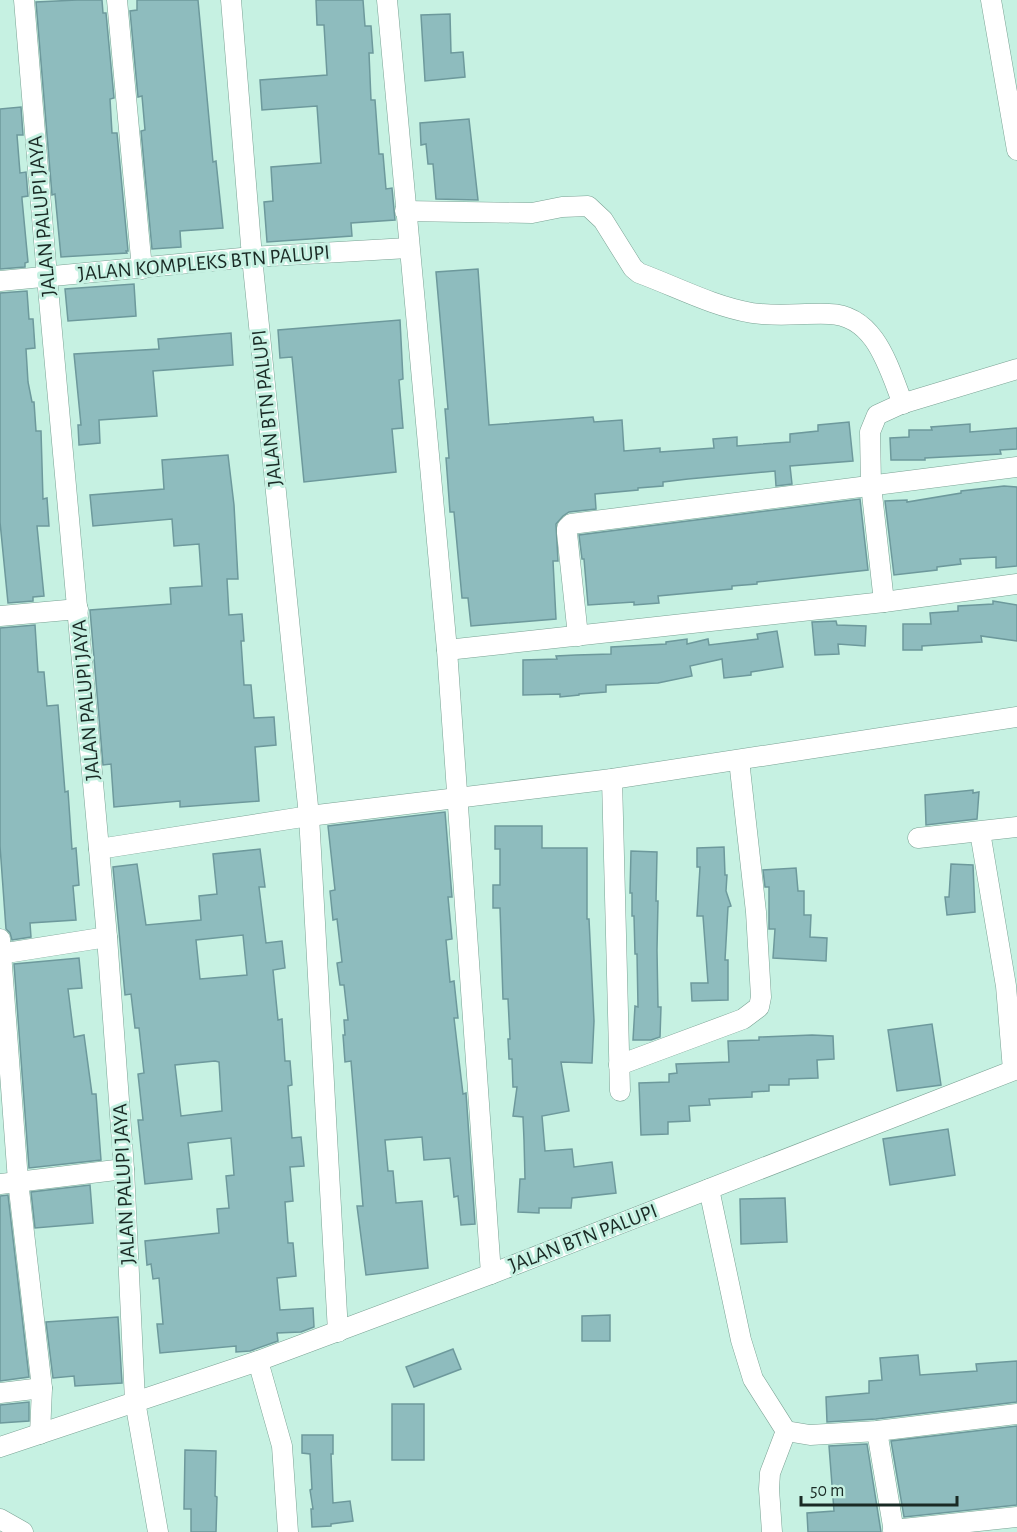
<svg xmlns="http://www.w3.org/2000/svg" width="1017" height="1532" viewBox="0 0 1017 1532" font-family="'Alegreya Sans',sans-serif">
<style>
.building{fill:#8ebcbe;stroke:#6d999c;stroke-width:1.5;fill-rule:evenodd}
.lines{fill:none;stroke-linecap:round;stroke-linejoin:round}
.minor-casing{stroke:#7aa294;stroke-width:21}
.minor{stroke:#fff;stroke-width:20}
.labels{text-anchor:middle;dominant-baseline:central;stroke-width:6;stroke-linejoin:round;paint-order:stroke}
.street-label{font-size:21px;fill:#1a2a25;stroke:#c6f1e2}
</style>
<rect width="100%" height="100%" fill="#c6f1e2"/>
<g class="building">
<polygon points="77,0 102,0 103,13 106,13 114,98 110,99 112,133 117,133 128,251 126,251 127,253 61,257 55,194 52,195 36,2"/>
<polygon points="137,0 198,0 213,162 216,161 223,228 180,231 181,247 152,249 141,131 145,130 142,96 138,97 130,11 137,10"/>
<polygon points="316,0 363,0 365,26 371,26 373,53 369,53 371,100 375,100 379,154 383,154 386,189 392,188 395,220 351,223 352,236 267,242 264,202 273,201 271,167 321,163 317,106 262,110 260,80 327,75 324,25 317,25"/>
<polygon points="450,14 451,53 463,52 465,77 425,81 421,15"/>
<polygon points="21,107 23,135 17,135 20,173 26,172 28,196 22,197 22,199 28,262 25,263 25,267 0,269 0,109"/>
<polygon points="469,119 478,200 436,199 433,164 428,164 426,144 421,145 420,123"/>
<polygon points="478,269 489,425 593,417 594,422 622,420 624,451 660,448 660,452 714,448 713,439 737,437 737,446 790,442 790,434 818,431 818,425 849,422 853,461 790,466 792,484 776,486 775,471 688,479 663,482 663,486 638,488 638,490 595,494 596,509 569,512 563,516 556,524 558,561 553,561 556,619 471,626 468,598 462,598 454,512 450,512 446,458 449,458 445,409 448,409 436,272"/>
<polygon points="134,284 136,316 68,321 65,289"/>
<polygon points="27,291 29,319 33,319 35,348 26,349 28,382 32,402 34,402 36,431 41,431 43,499 47,498 49,526 37,526 44,596 33,597 33,601 8,603 0,522 0,293"/>
<polygon points="400,320 403,379 399,380 403,428 392,429 396,472 304,482 292,357 280,358 278,330"/>
<polygon points="231,333 233,365 153,371 157,416 99,420 100,443 79,445 78,425 81,425 74,354 159,349 158,339"/>
<polygon points="970,424 970,432 1017,428 1017,449 1000,450 1001,454 925,458 925,460 891,460 890,438 909,437 909,430 932,430 931,427"/>
<polygon points="228,455 234,505 238,579 227,579 229,615 242,614 244,641 241,641 244,685 251,685 254,718 274,717 276,745 255,747 259,801 180,807 180,801 114,807 111,764 103,765 90,610 171,604 170,588 202,586 199,544 174,546 172,519 93,526 90,495 164,489 162,460"/>
<polygon points="1004,486 1017,487 1017,566 996,568 996,557 960,559 961,564 937,567 937,570 894,575 885,501 907,500 907,502 961,493 961,491"/>
<polygon points="860,499 868,570 757,582 757,584 732,586 732,589 658,596 659,603 634,605 634,602 588,605 584,559 582,559 579,535"/>
<polygon points="993,601 1017,605 1017,641 981,636 982,642 922,646 922,650 903,650 903,624 931,624 930,613 958,611 958,606 993,604"/>
<polygon points="836,621 837,625 866,626 865,646 838,644 839,654 815,655 812,622"/>
<polygon points="35,625 38,672 44,672 47,706 58,705 65,792 68,791 72,849 76,848 79,885 73,886 76,920 30,923 31,937 12,940 10,933 6,929 0,846 0,628"/>
<polygon points="777,631 783,667 751,672 751,675 724,678 722,659 690,666 692,676 658,683 606,685 606,692 579,694 579,695 560,697 560,694 523,695 523,660 557,659 556,656 576,655 611,654 611,647 666,644 666,642 687,639 687,644 708,639 709,645 758,639 757,634"/>
<polygon points="973,790 973,793 979,792 977,819 926,825 925,795"/>
<polygon points="445,812 452,897 448,897 452,939 446,940 450,982 454,981 458,1018 454,1018 463,1094 466,1093 475,1224 461,1225 458,1196 454,1197 450,1158 424,1160 422,1137 385,1140 388,1171 393,1171 396,1203 422,1201 428,1268 366,1275 357,1206 363,1206 351,1061 345,1062 343,1035 345,1035 344,1020 348,1020 344,985 340,985 337,963 342,962 337,919 333,920 330,891 335,890 328,826"/>
<polygon points="495,826 542,826 542,848 587,848 587,919 589,919 594,1021 592,1063 561,1062 569,1111 542,1116 545,1151 572,1149 574,1167 612,1162 616,1193 572,1198 571,1208 539,1208 539,1213 518,1212 520,1179 525,1179 524,1140 523,1117 513,1116 517,1087 513,1087 512,1059 509,1059 508,1039 510,1039 508,999 503,999 500,908 493,908 493,885 500,885 500,849 495,849"/>
<polygon points="724,847 725,875 727,875 726,891 731,906 728,907 725,960 728,960 728,1000 692,1001 691,983 708,983 703,916 697,916 700,867 697,867 697,848"/>
<path d="M260,849L265,887H259L266,943L282,941L285,968L273,970L278,1020L282,1019L285,1061H290L292,1085L288,1086L292,1138L301,1137L304,1166L290,1167L293,1201L285,1202L288,1243H293L296,1276L277,1278L280,1310L313,1308L314,1327L301,1332L277,1333L278,1341L250,1351L236,1352V1346L160,1353L157,1324H163L159,1278L153,1279L151,1264L147,1265L145,1241L219,1233L217,1209L229,1208L226,1176L234,1175L231,1138L188,1143L192,1179L145,1184L138,1120H143L138,1074L144,1073L139,1028H135L131,994L125,995L113,867L137,864L146,925L201,920L199,896L217,894L213,854ZM243,935L247,975L200,979L196,940ZM215,1061L219,1062L222,1111L181,1116L175,1065Z"/>
<polygon points="631,851 657,852 656,901 658,901 657,950 658,1007 661,1007 660,1037 651,1040 633,1040 635,1006 638,1007 637,954 635,954 634,916 632,916 632,893 630,893"/>
<polygon points="951,864 973,865 975,912 947,915 945,897 949,897"/>
<polygon points="796,868 798,891 804,891 804,915 811,915 810,937 827,938 826,961 773,958 775,929 769,929 769,887 765,887 763,870"/>
<polygon points="79,958 82,988 68,989 74,1037 84,1035 92,1094 96,1094 101,1160 29,1168 14,964"/>
<polygon points="932,1024 941,1085 897,1091 888,1030"/>
<polygon points="812,1035 833,1036 834,1059 817,1060 818,1078 789,1079 789,1085 769,1085 769,1091 752,1092 752,1097 709,1099 710,1105 689,1106 690,1121 668,1122 668,1134 641,1135 639,1083 669,1082 669,1074 677,1073 676,1064 729,1062 728,1041 759,1040 759,1037"/>
<polygon points="948,1129 955,1175 890,1185 883,1139"/>
<polygon points="90,1185 93,1223 35,1228 31,1192"/>
<polygon points="8,1195 29,1377 0,1381 0,1196"/>
<polygon points="785,1198 787,1242 741,1244 740,1199"/>
<polygon points="610,1315 610,1341 582,1341 582,1316"/>
<polygon points="118,1317 122,1383 75,1386 74,1376 53,1378 46,1322"/>
<polygon points="453,1349 461,1369 414,1387 406,1367"/>
<polygon points="918,1355 920,1375 977,1371 976,1364 1017,1361 1017,1402 876,1419 827,1422 826,1397 869,1393 869,1381 882,1380 880,1358"/>
<polygon points="29,1402 29,1421 0,1423 0,1405"/>
<rect x="392" y="1404" width="32" height="56"/>
<polygon points="1017,1426 1017,1505 904,1517 891,1441"/>
<polygon points="302,1435 333,1435 333,1454 331,1454 333,1503 350,1501 353,1521 331,1524 331,1526 312,1527 311,1509 313,1509 310,1490 312,1489 310,1454 302,1453"/>
<polygon points="867,1444 881,1532 808,1532 807,1513 834,1511 829,1446"/>
<polygon points="185,1450 216,1451 215,1496 217,1497 216,1532 191,1532 191,1509 184,1509"/>
</g>
<g class="lines">
<g class="minor-casing">
<g id="minor">
<polyline points="24,0 47,277 107,937 124,1169 135,1401 158,1532"/>
<polyline points="117,0 142,269"/>
<polyline points="231,0 252,257 309,816 338,1332"/>
<polyline points="387,0 447,650 491,1274 1017,1069"/>
<polyline points="991,0 1017,150"/>
<path d="M405,211L532,213L562,207L588,206L603,220L633,268L639,273C677,287 712,306 752,313C778,317 803,313 829,314C876,315 889,369 903,404"/>
<polyline points="0,281 252,257 408,248"/>
<polyline points="884,602 871,485 870,432 877,415 901,404 1017,369"/>
<polyline points="0,616 78,609"/>
<polyline points="578,636 567,533 567,528 571,524 1017,467"/>
<polyline points="447,650 884,602 1017,584"/>
<polyline points="612,779 620,1091"/>
<polyline points="980,832 1006,986 1013,1070"/>
<polyline points="918,838 1017,827"/>
<polyline points="99,849 309,816 612,779 1017,717"/>
<polyline points="0,939 18,1181 42,1388 40,1434"/>
<polyline points="0,954 107,937"/>
<polyline points="619,1065 743,1019 759,1007 761,997 756,912 739,760"/>
<polyline points="0,1184 124,1169"/>
<polyline points="709,1189 741,1340 753,1379 786,1431 810,1435 877,1431 1017,1414"/>
<polyline points="258,1361 282,1446 288,1532"/>
<polyline points="0,1393 42,1388"/>
<polyline points="877,1431 894,1532"/>
<polyline points="0,1447 258,1361 491,1274"/>
<polyline points="0,1519 23,1532"/>
<polyline points="893,1530 1017,1517"/>
<polyline points="772,1532 769,1489 770,1473 786,1431"/>
</g>
</g>
<use href="#minor" class="minor"/>
</g>
<g class="labels">
<g class="street-label">
<text transform="translate(42 216) rotate(-95)">JALAN PALUPI JAYA</text>
<text transform="translate(204 263) rotate(-5)">JALAN KOMPLEKS BTN PALUPI</text>
<text transform="translate(267 408) rotate(-96)">JALAN BTN PALUPI</text>
<text transform="translate(86 700) rotate(-95)">JALAN PALUPI JAYA</text>
<text transform="translate(124 1184) rotate(-93)">JALAN PALUPI JAYA</text>
<text transform="translate(583 1238) rotate(-21)">JALAN BTN PALUPI</text>
</g>
</g>
<path d="M801 1496v9h156v-9" fill="none" stroke="#1a2a25" stroke-width="3"/>
<text x="810" y="1496" font-size="18" fill="#1a2a25" stroke="#c6f1e2" stroke-width="4.5" paint-order="stroke">50 m</text>
</svg>
